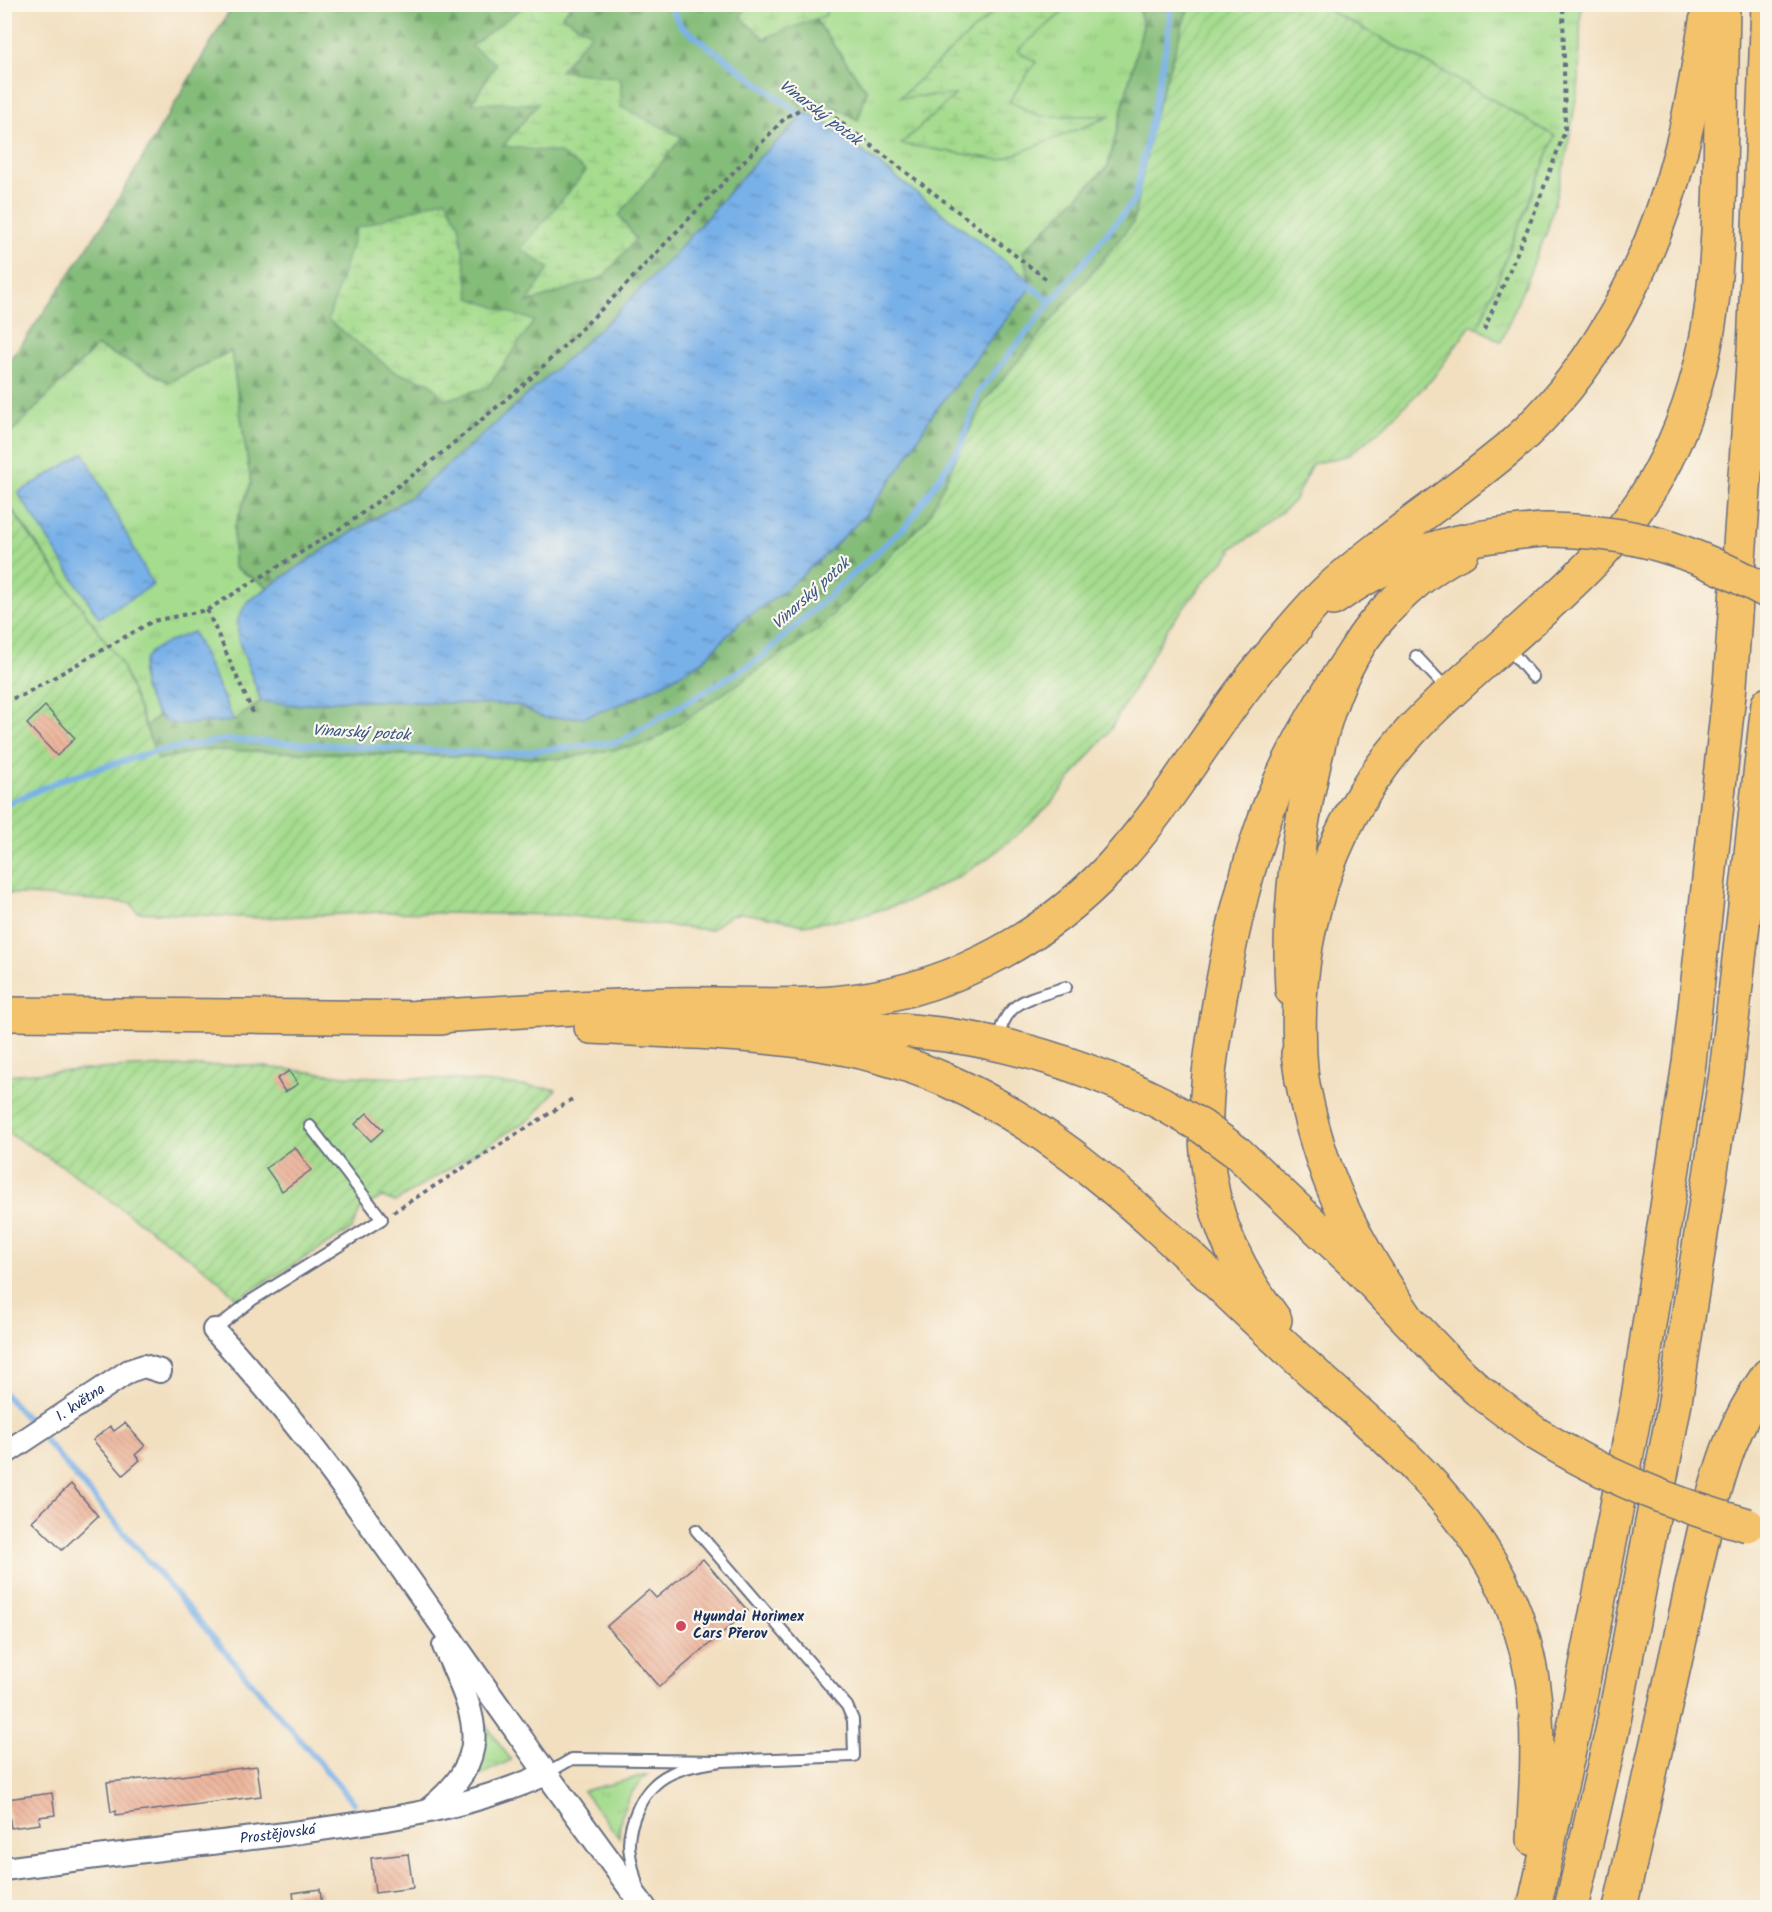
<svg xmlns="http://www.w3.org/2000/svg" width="1772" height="1912" viewBox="0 0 1772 1912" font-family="Kalam,sans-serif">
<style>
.grass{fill:url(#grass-tufts);stroke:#608676;stroke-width:1.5}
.forest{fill:url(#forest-firs);stroke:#50766c;stroke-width:1.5}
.wetland{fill:url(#wetland-marsh);stroke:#608676;stroke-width:1.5}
.garden{fill:url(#garden-furrows);stroke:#608676;stroke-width:1.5}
.water{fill:url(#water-ripples);stroke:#4a70a3;stroke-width:1.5}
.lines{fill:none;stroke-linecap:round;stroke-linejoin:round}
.stream{stroke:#78b0e8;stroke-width:6}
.building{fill:url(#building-back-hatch)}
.service-casing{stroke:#666d80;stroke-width:14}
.minor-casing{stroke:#666d80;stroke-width:26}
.primary-casing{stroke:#666d80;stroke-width:36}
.motorway-casing{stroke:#666d80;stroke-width:36}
.path{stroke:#666d80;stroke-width:4;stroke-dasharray:4.5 4.5;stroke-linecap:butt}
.service{stroke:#fff;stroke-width:10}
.minor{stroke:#fff;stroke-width:22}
.primary{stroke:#f4c26a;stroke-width:33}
.motorway{stroke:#f4c26a;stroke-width:33}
.primary-bridge-casing{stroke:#666d80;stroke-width:36;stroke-linecap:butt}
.primary-bridge{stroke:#f4c26a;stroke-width:33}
.poi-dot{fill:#d1495b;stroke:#fbf7ec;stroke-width:2}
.labels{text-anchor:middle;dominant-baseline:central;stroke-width:4.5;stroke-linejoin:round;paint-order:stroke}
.street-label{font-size:15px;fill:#1b2f5e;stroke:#fbf7ec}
.poi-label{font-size:15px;font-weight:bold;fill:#1b2f5e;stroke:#fbf7ec;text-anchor:start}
.water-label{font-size:16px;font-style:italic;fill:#375687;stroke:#fbf7ec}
</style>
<defs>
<pattern id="grass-tufts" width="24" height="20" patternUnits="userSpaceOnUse" patternTransform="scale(1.5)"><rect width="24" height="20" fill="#a5dc8e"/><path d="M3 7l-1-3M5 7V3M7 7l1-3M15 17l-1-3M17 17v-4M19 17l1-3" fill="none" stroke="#8dbd7d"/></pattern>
<pattern id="forest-firs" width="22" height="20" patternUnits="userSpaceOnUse" patternTransform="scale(1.5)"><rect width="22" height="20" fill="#84bc79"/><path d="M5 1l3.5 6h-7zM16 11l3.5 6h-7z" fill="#6b9966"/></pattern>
<pattern id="wetland-marsh" width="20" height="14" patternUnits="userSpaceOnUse" patternTransform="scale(1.5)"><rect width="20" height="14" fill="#a5dc8e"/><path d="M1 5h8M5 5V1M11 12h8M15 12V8" fill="none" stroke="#8dbd7d"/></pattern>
<pattern id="garden-furrows" width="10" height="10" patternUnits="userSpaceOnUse" patternTransform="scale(1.5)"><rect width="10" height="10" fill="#a5dc8e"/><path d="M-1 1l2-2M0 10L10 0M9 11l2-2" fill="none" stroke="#8dbd7d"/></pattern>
<pattern id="water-ripples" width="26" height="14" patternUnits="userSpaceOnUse" patternTransform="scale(1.5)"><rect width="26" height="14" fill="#78b0e8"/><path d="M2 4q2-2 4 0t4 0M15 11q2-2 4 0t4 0" fill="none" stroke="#6290bf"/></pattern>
<pattern id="building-back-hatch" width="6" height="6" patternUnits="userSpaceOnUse" patternTransform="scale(1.5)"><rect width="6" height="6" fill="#edb59c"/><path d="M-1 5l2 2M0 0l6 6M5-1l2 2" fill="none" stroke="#cb9c89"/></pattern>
</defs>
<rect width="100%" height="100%" fill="#fbf7ec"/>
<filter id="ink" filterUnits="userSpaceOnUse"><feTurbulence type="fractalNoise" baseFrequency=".0167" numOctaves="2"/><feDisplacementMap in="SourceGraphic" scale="12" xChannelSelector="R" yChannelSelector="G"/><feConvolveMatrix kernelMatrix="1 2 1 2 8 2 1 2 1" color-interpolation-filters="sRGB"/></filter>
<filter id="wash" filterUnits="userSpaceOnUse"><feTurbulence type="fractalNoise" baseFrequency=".008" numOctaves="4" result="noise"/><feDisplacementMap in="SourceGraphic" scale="24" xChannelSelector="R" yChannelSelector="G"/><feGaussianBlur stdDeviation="1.35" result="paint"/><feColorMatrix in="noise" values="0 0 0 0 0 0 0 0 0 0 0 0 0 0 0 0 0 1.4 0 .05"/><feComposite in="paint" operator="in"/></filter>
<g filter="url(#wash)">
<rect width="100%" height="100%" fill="#f2dfc0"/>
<g class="grass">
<polygon points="805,5 1138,5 1143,26 1108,167 1023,251 1029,280 819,118 807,114 795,98 821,100 858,120"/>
<polygon points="1319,5 1581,5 1579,82 1566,158 1547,231 1501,342 1478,328 1555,136 1444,72"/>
<path d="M98,345L169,382L231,351L251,483L234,529V567L268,587L247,602L238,639L261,701L234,721L193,632C144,654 125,662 158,716L146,727L121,663L5,499L4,439Z"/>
<polygon points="486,1725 511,1760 470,1780 483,1750"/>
<path d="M647,1775C628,1793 619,1812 619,1838L583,1791Z"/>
</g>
<g class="forest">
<polygon points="233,5 805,5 867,91 858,120 821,100 796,98 807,114 760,157 672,257 616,314 495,424 412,496 325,549 268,587 234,567 234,529 251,483 231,351 169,382 97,346 5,439 5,365 25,340 106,220"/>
<polygon points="1138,5 1189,5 1154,118 1133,223 983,403 927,519 819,629 650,743 562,759 202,750 158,760 146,727 158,716 171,723 234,721 261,701 297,705 347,700 518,705 544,718 585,717 626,702 666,682 703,661 739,623 784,591 827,553 868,512 904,462 932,415 1031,287 1023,252 1108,166 1143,26"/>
</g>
<g class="wetland">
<polygon points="749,4 826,5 826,15 764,38 740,17"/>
<polygon points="526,5 571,5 562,16 591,33 560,71 621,78 621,107 682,137 619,215 636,239 603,277 527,303 549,268 521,249 586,171 560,153 503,146 538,104 472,103 496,64 471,46"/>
<polygon points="1001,5 1071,5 1017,51 1036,62 1009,101 1039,116 1111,116 1001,160 901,144 955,95 900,97"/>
<polygon points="445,199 459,224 470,298 534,321 488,387 445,400 430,383 395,372 328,320 357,228"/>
</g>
<g class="garden">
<polygon points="1189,5 1319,5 1444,72 1555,136 1478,328 1471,325 1432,379 1379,431 1349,455 1312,464 1294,501 1257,533 1230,549 1232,552 1207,578 1167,629 1110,730 1051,803 1030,824 991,856 961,875 909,901 854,918 802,925 780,919 741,913 729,916 710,930 562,915 381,912 261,918 137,912 131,903 5,893 4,499 121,663 158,760 202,750 562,759 650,743 819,629 927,519 983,403 1133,223 1154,118"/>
<polygon points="247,1065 347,1076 449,1079 556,1089 533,1117 395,1202 382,1197 360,1210 352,1229 237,1299 213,1275 61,1165 5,1131 4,1075 132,1067"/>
</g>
<g class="water">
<polygon points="807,114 819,118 1029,280 1031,287 932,415 904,462 868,512 827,553 784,591 739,623 703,661 666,682 626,702 585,717 544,718 518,705 347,700 297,705 261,701 238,639 238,619 247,602 325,549 412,496 495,424 616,314 672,257 760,157"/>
<polygon points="84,453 153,585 99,618 18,493"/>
<path d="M193,632L234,721C221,721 180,726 170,723C150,715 133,672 148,655C158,644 179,638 193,632Z"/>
</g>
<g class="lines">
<g class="stream">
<polyline points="672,4 672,9 681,26 808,120"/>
<polyline points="1051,302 1135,199 1168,37 1171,4"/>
<polyline points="4,805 66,778 157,751 226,740 506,754 619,742 758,660 908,524 961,445 979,392 1051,302 1025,282"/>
<polyline points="4,1393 29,1421"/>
<polyline points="45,1440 354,1803"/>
</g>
</g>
<g id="blocks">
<g class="building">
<polygon points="45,706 75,738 57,756 27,724"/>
<polygon points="289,1071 298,1084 285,1092 277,1079"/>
<polygon points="367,1113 383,1130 371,1141 355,1124"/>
<polygon points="295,1147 311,1170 282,1191 266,1168"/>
<polygon points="125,1423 145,1446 135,1455 140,1460 123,1475 93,1440 110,1426 114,1431"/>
<polygon points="71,1484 98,1516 62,1550 32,1521"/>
<polygon points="703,1559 748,1611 659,1687 607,1626 649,1590 656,1598"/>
<polygon points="257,1766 261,1796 116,1815 116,1811 111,1812 107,1782 165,1777 165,1778"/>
<polygon points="52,1793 55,1815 39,1817 40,1824 11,1828 7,1799"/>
<polygon points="408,1854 413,1888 375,1893 371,1858"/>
<polygon points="320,1889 322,1908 295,1908 293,1893"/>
</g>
</g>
</g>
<g filter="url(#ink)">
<use href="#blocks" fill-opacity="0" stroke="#666d80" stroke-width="1.5"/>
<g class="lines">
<g class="service-casing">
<g id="service">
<polyline points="1508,648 1533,677"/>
<polyline points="1416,656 1448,690"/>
<path d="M998,1040C1006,998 1031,999 1066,987"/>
<polyline points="214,1330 252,1300 382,1219 310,1126"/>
<polyline points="696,1530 847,1706 853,1720 854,1756 721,1761"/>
<path d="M546,1774L572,1759L721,1761C685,1767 655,1771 638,1808C633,1819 629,1831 629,1844C629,1858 635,1875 638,1889"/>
</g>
</g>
<g class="minor-casing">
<g id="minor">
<path d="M214,1330C294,1415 361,1511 428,1606C499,1707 570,1809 645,1908"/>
<path id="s1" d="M4,1454L129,1371L144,1366L160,1371"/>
<path d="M428,1810C498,1754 474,1715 444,1646"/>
<path id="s2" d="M4,1869C98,1856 191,1846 285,1834C373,1822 464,1811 546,1774"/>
</g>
</g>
<g class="primary-casing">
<g id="primary">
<path d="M1333,599C1403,550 1459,537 1543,530"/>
<path d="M1292,990C1288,917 1296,845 1312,773C1321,731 1332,691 1354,653C1375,615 1423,570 1462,552"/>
<polyline points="4,1014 441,1018"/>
<path d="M418,1017C503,1013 587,1006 672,1004C726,1003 779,1007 833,1003C940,994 1037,945 1111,867C1180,794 1223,700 1295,629"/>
<polyline points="591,1027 672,1031 701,1031"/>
<path d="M783,1029C829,1029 875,1027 921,1032C1006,1040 1085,1065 1161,1103"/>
<path d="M1298,1054C1313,1160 1346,1230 1407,1318"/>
<polyline points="1238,1153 1352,1261 1452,1366 1478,1390 1535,1433"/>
</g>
</g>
<g class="motorway-casing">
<g id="motorway">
<path d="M1275,649C1292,629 1308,609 1327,591C1384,539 1450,498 1509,448C1596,373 1653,260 1681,150C1692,108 1699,64 1706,21"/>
<path d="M672,1031C766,1035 859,1042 946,1080C1077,1137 1180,1250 1283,1345C1366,1423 1464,1493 1510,1601C1544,1682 1538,1754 1533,1839"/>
<path d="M1302,1081C1289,951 1322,828 1412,730C1441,699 1474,671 1506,643C1562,593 1620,544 1657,477C1712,378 1717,285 1720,176C1721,119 1722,62 1723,4"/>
<path d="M1275,1320C1247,1283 1223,1240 1213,1194C1200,1137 1207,1080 1216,1022C1227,951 1243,878 1268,810C1290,753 1321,701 1355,651"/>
<polyline points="1534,1908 1574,1728 1638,1397 1689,1063 1730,685 1754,350 1768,5"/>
<polyline points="1571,1908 1612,1731 1674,1408 1726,1073 1768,704"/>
<path d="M1620,1908L1706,1523C1722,1464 1732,1426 1768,1375"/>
</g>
</g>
<g class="path">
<polyline points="1484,330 1535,211 1565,131 1563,4"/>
<polyline points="207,610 254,715"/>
<polyline points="4,701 23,695 153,621 207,610 349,523 438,456 528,381 620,291 786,117 808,105 822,108 1049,281"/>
<polyline points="4,707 7,701"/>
<polyline points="393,1212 574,1098"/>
</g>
<use href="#service" class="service"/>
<use href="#minor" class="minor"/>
<use href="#primary" class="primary"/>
<use href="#motorway" class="motorway"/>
<g class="primary-bridge-casing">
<g id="primary-bridge">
<path d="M1543,530C1634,530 1689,549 1768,592"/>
<polyline points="1161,1103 1201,1126 1238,1153"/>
<path d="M1535,1433C1603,1475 1670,1504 1748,1525"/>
</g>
</g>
<use href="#primary-bridge" class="primary-bridge"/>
</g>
</g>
<circle class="poi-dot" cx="681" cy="1626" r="6"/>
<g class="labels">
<g class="street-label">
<text stroke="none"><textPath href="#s1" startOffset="92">1. května</textPath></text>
<text stroke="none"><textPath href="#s2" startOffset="276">Prostějovská</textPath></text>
</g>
<g class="poi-label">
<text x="693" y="1617">Hyundai Horimex<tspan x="693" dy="17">Cars Přerov</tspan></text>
</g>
<g class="water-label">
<text transform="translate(820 113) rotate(37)">Vinarský potok</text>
<text transform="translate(811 594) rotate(-42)">Vinarský potok</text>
<text transform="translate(361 733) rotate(3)">Vinarský potok</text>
</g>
</g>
<rect width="1772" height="1912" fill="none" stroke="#fbf7ec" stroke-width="24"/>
</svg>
